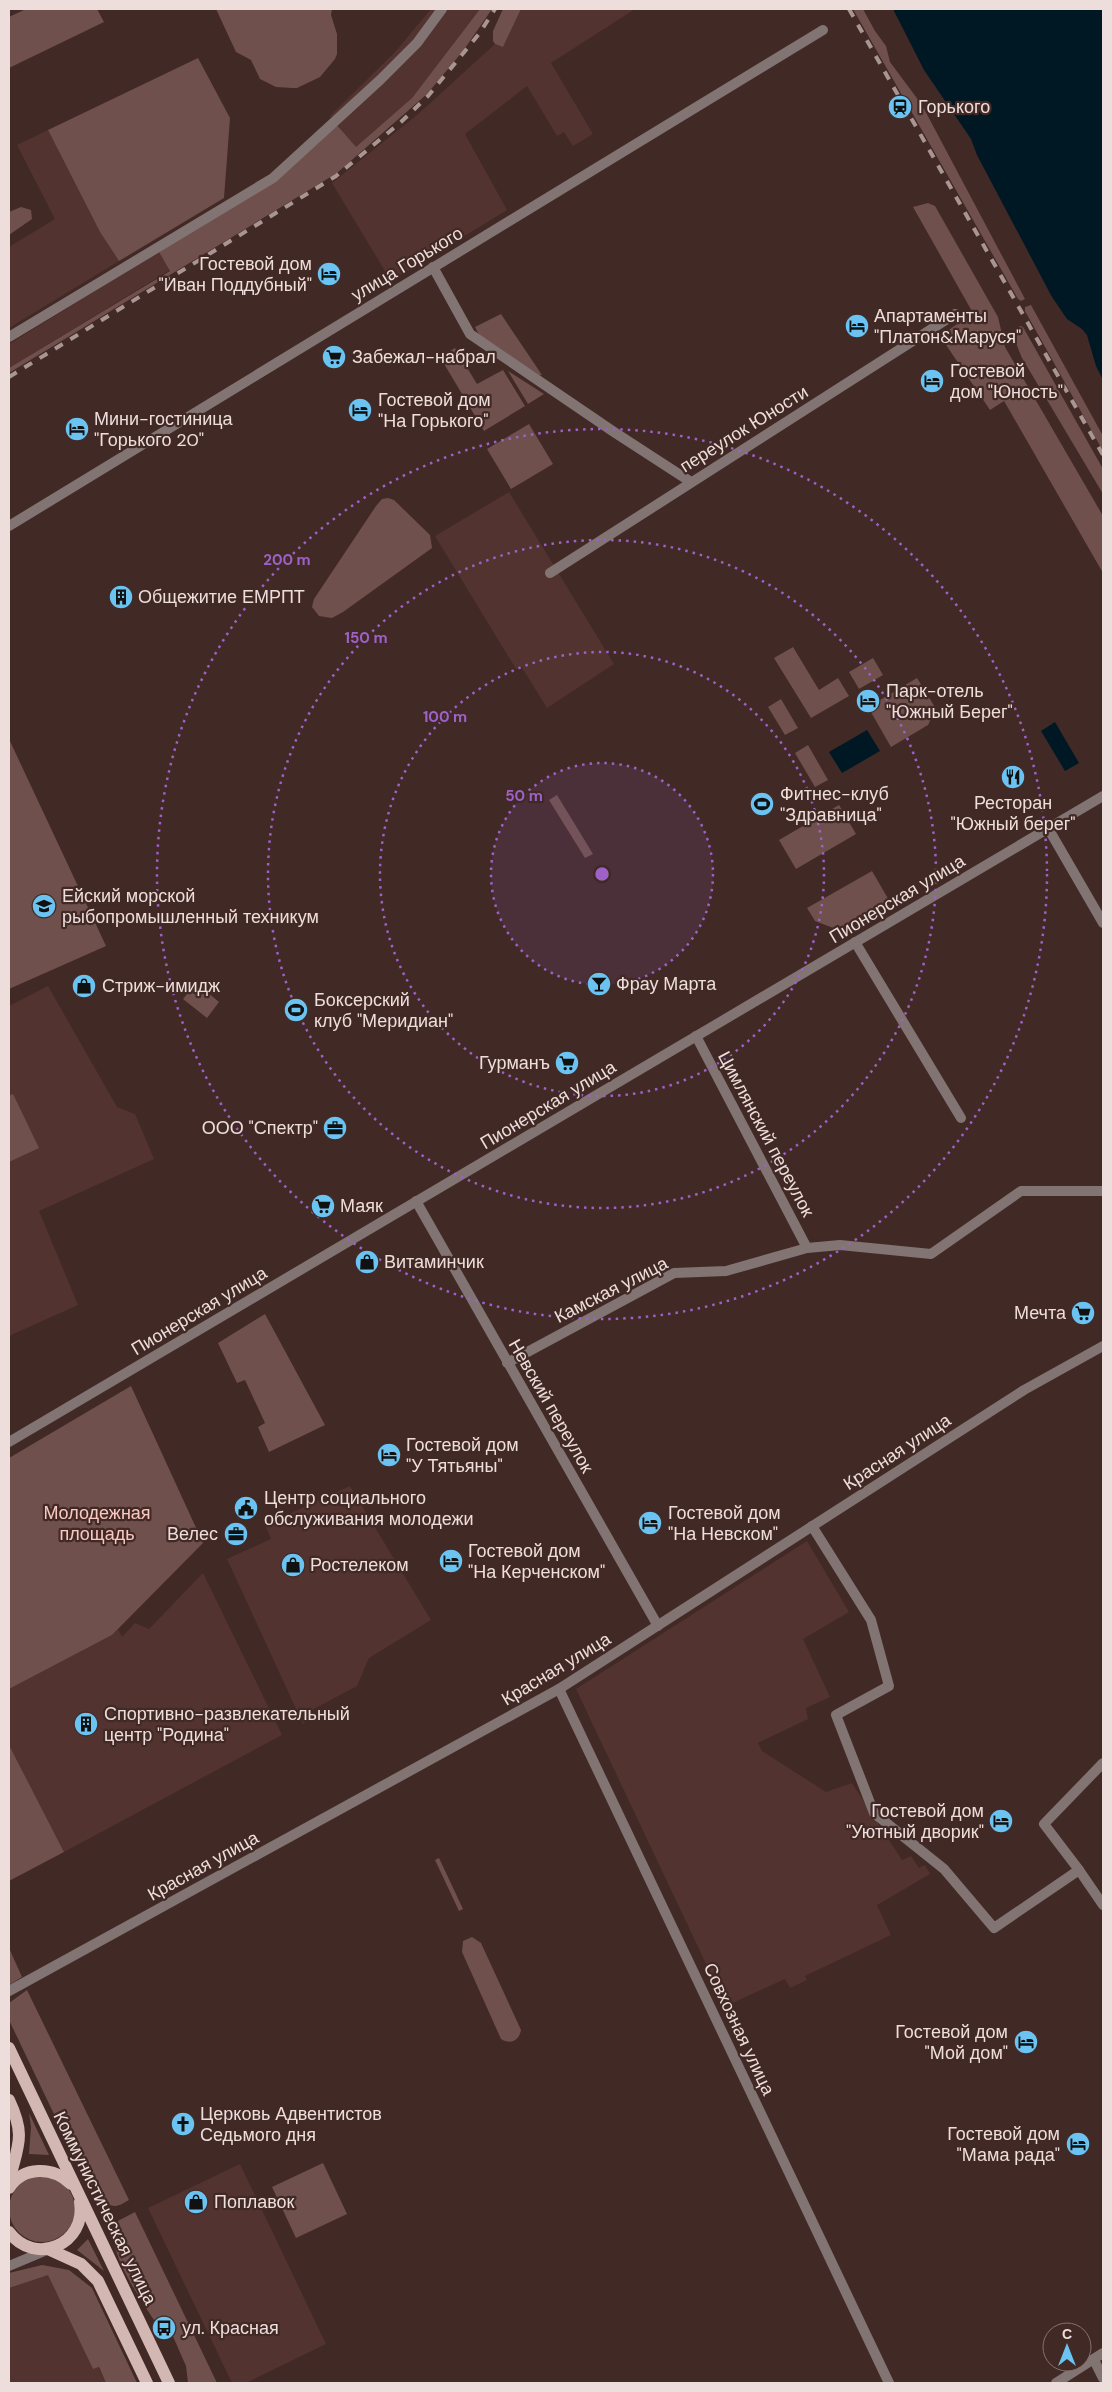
<svg xmlns="http://www.w3.org/2000/svg" width="1112" height="2392" viewBox="0 0 1112 2392" font-family="'DM Sans',sans-serif">
<style>
.built{fill:#52332f}
.green{fill:#6f504c}
.water{fill:#001724}
.lines{fill:none;stroke-linecap:round;stroke-linejoin:round}
.minor{stroke:#817472;stroke-width:10}
.tertiary{stroke:#817472;stroke-width:10}
.primary{stroke:#d2b7b3;stroke-width:12}
.rail{stroke:#a99592;stroke-width:4;stroke-dasharray:9 9;stroke-linecap:butt}
.ring{fill:none;stroke:#9e61c7;stroke-width:2.5;stroke-dasharray:2.5 5}
.labels{text-anchor:middle;dominant-baseline:central;stroke-width:4.5;stroke-linejoin:round;paint-order:stroke}
.poi-label{font-size:18px;fill:#eededb;stroke:#412926;text-anchor:start}
.street-label{font-size:18px;fill:#eededb;stroke:#412926}
.park-label{font-size:18px;fill:#fac8c1;stroke:#412926}
.centre{fill:#9e61c7;stroke:#412926;stroke-width:2.5}
.ring-label{font-size:15px;text-anchor:middle;font-weight:bold;fill:#9e61c7;stroke:#412926;stroke-width:4.5;stroke-linejoin:round;paint-order:stroke}
</style>
<rect width="100%" height="100%" fill="#412926"/>
<g class="built">
<polygon points="431,9 480,9 412,98 356,148 330,116 396,51"/>
<polygon points="521,9 635,9 551,63 593,134 573,146 564,132 557,136 527,86 465,134 507,210 391,281 332,183 417,115 495,44 503,47"/>
<polygon points="48,130 100,232 119,261 9,328 9,247 55,219 17,145"/>
<polygon points="159,252 170,270 9,368 9,344"/>
<polygon points="509,492 614,664 547,708 521,666 516,669 435,536"/>
<polygon points="48,986 117,1107 135,1114 154,1159 39,1211 78,1305 9,1336 9,1006"/>
<polygon points="350,1486 431,1620 369,1658 357,1686 310,1711 308,1721 303,1724 227,1559 271,1539 265,1525"/>
<polygon points="807,1541 849,1612 803,1639 830,1697 806,1708 808,1719 758,1743 762,1751 826,1792 852,1783 902,1860 911,1856 919,1868 925,1865 930,1874 877,1905 891,1935 805,1976 807,1980 790,1988 785,1979 726,2006 576,1689"/>
<polygon points="203,1573 282,1735 64,1852 9,1745 9,1689 112,1635 118,1629 122,1637 135,1623 149,1629"/>
<polygon points="240,2164 326,2344 246,2383 232,2383 148,2208"/>
<polygon points="48,2274 93,2369 98,2367 106,2383 9,2383 9,2288"/>
</g>
<g class="green">
<polygon points="26,9 97,9 104,22 9,68 9,17"/>
<polygon points="216,9 332,9 331,15 337,34 337,54 335,59 320,77 297,88 292,88 276,87 260,79 251,60 236,52"/>
<polygon points="480,9 492,9 463,51 427,94 337,173 9,373 9,368 170,271 159,252 274,182 336,124 356,147 412,98"/>
<polygon points="503,9 521,9 503,47 495,44 493,41 493,31"/>
<polygon points="853,9 863,9 875,31 886,46 890,62 922,105 1025,299 1021,301 1018,299"/>
<polygon points="198,58 230,118 224,198 119,261 100,232 48,130"/>
<polygon points="928,203 935,206 998,317 1005,347 1103,516 1103,573 1004,401 990,410 940,336 973,313 913,207"/>
<polygon points="21,207 31,210 32,219 9,235 9,212"/>
<polygon points="1031,305 1103,436 1103,451 1025,311 1025,307"/>
<polygon points="501,314 542,375 539,375 479,335 475,327"/>
<path d="M1020,326L1023,327L1103,469V494L1022,358C1018,348 1010,333 1020,326Z"/>
<polygon points="455,348 477,384 503,370 525,406 484,431 440,357"/>
<polygon points="508,371 544,394 528,404"/>
<polygon points="529,424 553,464 511,489 487,449"/>
<polygon points="388,498 394,500 430,535 432,548 343,612 332,618 319,616 312,607 314,599 376,506 382,499"/>
<polygon points="793,647 819,690 838,678 849,696 811,718 774,658"/>
<polygon points="873,658 883,675 859,689 849,672"/>
<polygon points="917,678 936,709 928,725 891,747 868,707"/>
<polygon points="781,699 798,728 785,735 768,707"/>
<polygon points="9,739 106,946 9,989"/>
<polygon points="808,745 828,780 815,787 795,753"/>
<polygon points="557,795 593,854 585,858 549,800"/>
<polygon points="839,805 856,834 796,869 779,840"/>
<polygon points="872,871 890,902 841,931 815,921 807,908"/>
<polygon points="196,983 219,1002 207,1018 183,999"/>
<polygon points="13,1094 39,1148 9,1162 9,1096"/>
<polygon points="265,1314 325,1425 269,1452 258,1427 265,1423 245,1380 237,1383 218,1343"/>
<polygon points="131,1386 203,1543 112,1635 9,1689 9,1458"/>
<polygon points="9,1745 64,1852 9,1881"/>
<polygon points="439,1858 463,1909 459,1911 435,1860"/>
<path d="M472,1937L481,1943L521,2030C519,2041 510,2045 501,2039L462,1952L463,1941Z"/>
<polygon points="9,1948 22,1977 9,1985"/>
<path d="M27,1990L129,2200C125,2202 120,2206 115,2206C99,2207 85,2168 74,2156L9,2020V2003Z"/>
<polygon points="29,2113 49,2155 29,2154 31,2127"/>
<polygon points="323,2163 347,2214 296,2238 272,2187"/>
<circle cx="42" cy="2209" r="33"/>
<path d="M135,2212L217,2383H188L186,2366L164,2316L154,2320C142,2302 101,2242 116,2222Z"/>
<polygon points="88,2239 104,2271 77,2250"/>
<polygon points="42,2265 69,2270 92,2288 137,2383 106,2383 99,2367 93,2369 48,2275 9,2288 9,2273"/>
</g>
<g class="water">
<polygon points="893,9 1103,9 1103,380 1096,366 1087,335 1082,329 1067,319 1052,297 977,155 971,139 924,70"/>
<polygon points="1055,722 1079,763 1065,771 1041,731"/>
<polygon points="867,730 880,751 842,773 829,752"/>
</g>
<g class="lines">
<g class="minor">
<polyline points="433,267 470,334 614,432 691,482"/>
<polyline points="9,337 273,178 380,80 417,43 442,9"/>
<polyline points="9,526 823,30"/>
<polyline points="550,573 955,314"/>
<polyline points="1048,828 1103,923"/>
<polyline points="855,942 961,1118"/>
<polyline points="696,1036 807,1248"/>
<polyline points="416,1201 658,1626"/>
<polyline points="507,1363 674,1273 726,1271 807,1248 840,1245 931,1254 1021,1191 1103,1191"/>
<polyline points="9,1442 1103,796"/>
<polyline points="812,1526 871,1620 889,1686 836,1715 874,1813 944,1869 994,1928 1079,1870 1103,1905"/>
<polyline points="559,1689 889,2383"/>
<polyline points="1079,1870 1044,1824 1103,1763"/>
<polyline points="9,1991 559,1689 1024,1390 1103,1346"/>
<polyline points="1094,2360 1103,2378"/>
<polyline points="1056,2383 1103,2353"/>
</g>
<polyline class="tertiary" points="9,2266 47,2250"/>
<g class="primary">
<polyline points="9,2048 169,2383"/>
<path d="M9,2100C26,2136 18,2145 9,2181"/>
<path d="M9,2188C23,2166 53,2166 71,2184"/>
<path d="M9,2232C35,2267 87,2244 80,2202"/>
<polyline points="48,2249 81,2264 98,2281 147,2383"/>
</g>
<g class="rail">
<polyline points="849,9 1103,455"/>
<polyline points="9,377 336,176 401,122 428,96 479,34 495,9"/>
</g>
</g>
<circle cx="602" cy="874" r="111" fill="#9e61c7" fill-opacity=".12"/>
<g class="ring">
<circle cx="602" cy="874" r="111"/>
<circle cx="602" cy="874" r="222"/>
<circle cx="602" cy="874" r="334"/>
<circle cx="602" cy="874" r="445"/>
</g>
<defs>
<g id="station-disc" transform="scale(1.25)"><circle r="9.5" fill="#6ac3f1" stroke="#412926"/><path d="M-3-6H3Q5-6 5-4V2Q5 4 3 4L4.5 6H3L1.5 4h-3L-3 6H-4.5L-3 4Q-5 4-5 2V-4Q-5-6-3-6ZM-3.5-4v3h7v-3ZM-3.5 1v1.5H-2V1ZM2 1v1.5H3.5V1Z" fill="#111"/></g>
<g id="hotel-disc" transform="scale(1.25)"><circle r="9.5" fill="#6ac3f1" stroke="#412926"/><path d="M-6-4.5h1.5V1H6V5H4.5V3h-9V5H-6ZM-4 0a1.8 1.8 0 1 1 3.6 0ZM.5 0V-2.5h3Q6-2.5 6 0Z" fill="#111"/></g>
<g id="supermarket-disc" transform="scale(1.25)"><circle r="9.5" fill="#6ac3f1" stroke="#412926"/><path d="M-6-5.5h2.5l.6 2H6L4.5 2H-2.5L-4.4-4H-6ZM-1.5 3.2a1.3 1.3 0 1 0 .1 0ZM3 3.2a1.3 1.3 0 1 0 .1 0Z" fill="#111"/></g>
<g id="building-disc" transform="scale(1.25)"><circle r="9.5" fill="#6ac3f1" stroke="#412926"/><path d="M-4-6H4V6H1V3H-1V6H-4ZM-2.5-4.3h1.7v1.8h-1.7ZM.8-4.3h1.7v1.8H.8ZM-2.5-1h1.7V.8h-1.7ZM.8-1h1.7V.8H.8Z" fill="#111"/></g>
<g id="restaurant-disc" transform="scale(1.25)"><circle r="9.5" fill="#6ac3f1" stroke="#412926"/><path d="M-5-6h1v4h1v-4h1v4h1v-4h1v5L-1.5 .5V6h-2V.5L-5-1ZM5-6V6H3V1.5H1.5Q1.5-4 5-6Z" fill="#111"/></g>
<g id="stadium-disc" transform="scale(1.25)"><circle r="9.5" fill="#6ac3f1" stroke="#412926"/><path d="M0-5a6.5 5 0 1 0 0 10a6.5 5 0 1 0 0-10ZM-3.5-1.8h7v3.6h-7Z" fill="#111"/></g>
<g id="university-disc" transform="scale(1.25)"><circle r="9.5" fill="#6ac3f1" stroke="#412926"/><path d="M0-5L7-2L0 1L-7-2ZM-4 1L0 2.5L4 1V4Q0 6-4 4Z" fill="#111"/></g>
<g id="bar-disc" transform="scale(1.25)"><circle r="9.5" fill="#6ac3f1" stroke="#412926"/><path d="M-6-5H6L.8 .8V4.5H3.5V6h-7V4.5H-.8V.8Z" fill="#111"/></g>
<g id="shop-disc" transform="scale(1.25)"><circle r="9.5" fill="#6ac3f1" stroke="#412926"/><path d="M-5-2.5h2.3a2.7 3.5 0 0 1 5.4 0H5L5.5 6h-11ZM-1.5-2.5h3a1.5 2.3 0 0 0-3 0Z" fill="#111"/></g>
<g id="office-disc" transform="scale(1.25)"><circle r="9.5" fill="#6ac3f1" stroke="#412926"/><path d="M-6-3h4V-5.5h4V-3h4V5H-6ZM-1-4.5V-3h2v-1.5ZM-6 0V1H6V0Z" fill="#111"/></g>
<g id="civic-disc" transform="scale(1.25)"><circle r="9.5" fill="#6ac3f1" stroke="#412926"/><path d="M-.6-6.5H3V-4.5H.6V-3L4-1V1h2V6H-6V1h2V-1L-.6-3ZM-1.2 2.5V6h2.4V2.5Z" fill="#111"/></g>
<g id="church-disc" transform="scale(1.25)"><circle r="9.5" fill="#6ac3f1" stroke="#412926"/><path d="M-1.2-6h2.4v3.5h3.3v2.4h-3.3V6h-2.4V-.1h-3.3v-2.4h3.3Z" fill="#111"/></g>
<g id="bus-disc" transform="scale(1.25)"><circle r="9.5" fill="#6ac3f1" stroke="#412926"/><path d="M-5-6H5V4H4V6H2V4H-2V6H-4V4H-5ZM-3.5-4V0h7V-4ZM-3.5 1.2v1.5H-2V1.2ZM2 1.2v1.5H3.5V1.2Z" fill="#111"/></g>
</defs>
<g fill-rule="evenodd">
<use href="#station-disc" x="900" y="107"/>
<use href="#hotel-disc" x="329" y="274"/>
<use href="#hotel-disc" x="857" y="326"/>
<use href="#supermarket-disc" x="334" y="357"/>
<use href="#hotel-disc" x="932" y="381"/>
<use href="#hotel-disc" x="360" y="410"/>
<use href="#hotel-disc" x="77" y="429"/>
<use href="#building-disc" x="121" y="597"/>
<use href="#hotel-disc" x="868" y="701"/>
<use href="#restaurant-disc" x="1013" y="777"/>
<use href="#stadium-disc" x="762" y="804"/>
<use href="#university-disc" x="44" y="906"/>
<use href="#bar-disc" x="599" y="984"/>
<use href="#shop-disc" x="84" y="986"/>
<use href="#stadium-disc" x="296" y="1010"/>
<use href="#supermarket-disc" x="567" y="1063"/>
<use href="#office-disc" x="335" y="1128"/>
<use href="#supermarket-disc" x="323" y="1206"/>
<use href="#shop-disc" x="367" y="1262"/>
<use href="#supermarket-disc" x="1083" y="1313"/>
<use href="#hotel-disc" x="389" y="1455"/>
<use href="#civic-disc" x="246" y="1508"/>
<use href="#hotel-disc" x="650" y="1523"/>
<use href="#office-disc" x="236" y="1534"/>
<use href="#hotel-disc" x="451" y="1561"/>
<use href="#shop-disc" x="293" y="1565"/>
<use href="#building-disc" x="86" y="1724"/>
<use href="#hotel-disc" x="1001" y="1821"/>
<use href="#hotel-disc" x="1026" y="2042"/>
<use href="#church-disc" x="183" y="2124"/>
<use href="#hotel-disc" x="1078" y="2144"/>
<use href="#shop-disc" x="196" y="2202"/>
<use href="#bus-disc" x="164" y="2328"/>
</g>
<g class="labels">
<g class="poi-label">
<text x="918" y="107">Горького</text>
<text x="312" y="264" text-anchor="end">Гостевой дом<tspan x="312" dy="21">"Иван Поддубный"</tspan></text>
<text x="874" y="316">Апартаменты<tspan x="874" dy="21">"Платон&amp;Маруся"</tspan></text>
<text x="352" y="357">Забежал-набрал</text>
<text x="950" y="371">Гостевой<tspan x="950" dy="21">дом "Юность"</tspan></text>
<text x="378" y="400">Гостевой дом<tspan x="378" dy="21">"На Горького"</tspan></text>
<text x="94" y="419">Мини-гостиница<tspan x="94" dy="21">"Горького 20"</tspan></text>
<text x="138" y="597">Общежитие ЕМРПТ</text>
<text x="886" y="691">Парк-отель<tspan x="886" dy="21">"Южный Берег"</tspan></text>
<text x="780" y="794">Фитнес-клуб<tspan x="780" dy="21">"Здравница"</tspan></text>
<text x="1013" y="803" text-anchor="middle">Ресторан<tspan x="1013" dy="21">"Южный берег"</tspan></text>
<text x="62" y="896">Ейский морской<tspan x="62" dy="21">рыбопромышленный техникум</tspan></text>
<text x="616" y="984">Фрау Марта</text>
<text x="102" y="986">Стриж-имидж</text>
<text x="314" y="1000">Боксерский<tspan x="314" dy="21">клуб "Меридиан"</tspan></text>
<text x="550" y="1063" text-anchor="end">Гурманъ</text>
<text x="318" y="1128" text-anchor="end">ООО "Спектр"</text>
<text x="340" y="1206">Маяк</text>
<text x="384" y="1262">Витаминчик</text>
<text x="1066" y="1313" text-anchor="end">Мечта</text>
<text x="406" y="1445">Гостевой дом<tspan x="406" dy="21">"У Тятьяны"</tspan></text>
<text x="264" y="1498">Центр социального<tspan x="264" dy="21">обслуживания молодежи</tspan></text>
<text x="668" y="1513">Гостевой дом<tspan x="668" dy="21">"На Невском"</tspan></text>
<text x="218" y="1534" text-anchor="end">Велес</text>
<text x="468" y="1551">Гостевой дом<tspan x="468" dy="21">"На Керченском"</tspan></text>
<text x="310" y="1565">Ростелеком</text>
<text x="104" y="1714">Спортивно-развлекательный<tspan x="104" dy="21">центр "Родина"</tspan></text>
<text x="984" y="1811" text-anchor="end">Гостевой дом<tspan x="984" dy="21">"Уютный дворик"</tspan></text>
<text x="1008" y="2032" text-anchor="end">Гостевой дом<tspan x="1008" dy="21">"Мой дом"</tspan></text>
<text x="200" y="2114">Церковь Адвентистов<tspan x="200" dy="21">Седьмого дня</tspan></text>
<text x="1060" y="2134" text-anchor="end">Гостевой дом<tspan x="1060" dy="21">"Мама рада"</tspan></text>
<text x="214" y="2202">Поплавок</text>
<text x="182" y="2328">ул. Красная</text>
</g>
<g class="street-label">
<text transform="translate(407 264) rotate(-31)">улица Горького</text>
<text transform="translate(744 429) rotate(-32)">переулок Юности</text>
<text transform="translate(897 899) rotate(-31)">Пионерская улица</text>
<text transform="translate(548 1105) rotate(-31)">Пионерская улица</text>
<text transform="translate(766 1134) rotate(62)">Цимлянский переулок</text>
<text transform="translate(611 1290) rotate(-27)">Камская улица</text>
<text transform="translate(199 1311) rotate(-31)">Пионерская улица</text>
<text transform="translate(551 1406) rotate(60)">Невский переулок</text>
<text transform="translate(897 1452) rotate(-33)">Красная улица</text>
<text transform="translate(556 1669) rotate(-31)">Красная улица</text>
<text transform="translate(203 1866) rotate(-29)">Красная улица</text>
<text transform="translate(739 2029) rotate(65)">Совхозная улица</text>
<text transform="translate(105 2208) rotate(64)">Коммунистическая улица</text>
</g>
<g class="park-label">
<text x="97" y="1513">Молодежная<tspan x="97" dy="21">площадь</tspan></text>
</g>
</g>
<circle cx="602" cy="874" r="8" class="centre"/>
<g class="ring-label">
<text x="287" y="565">200 m</text>
<text x="366" y="643">150 m</text>
<text x="445" y="722">100 m</text>
<text x="524" y="801">50 m</text>
</g>
<rect width="1112" height="2392" fill="none" stroke="#eededb" stroke-width="20"/>
<g transform="translate(1067 2347)"><circle r="24" fill="#412926" stroke="#86716e"/>
<path d="M0-4L9 19L0 12L-9 19Z" fill="#6ac3f1"/>
<text y="-8" font-size="14" font-weight="bold" text-anchor="middle" fill="#eededb">С</text>
</g>
</svg>
